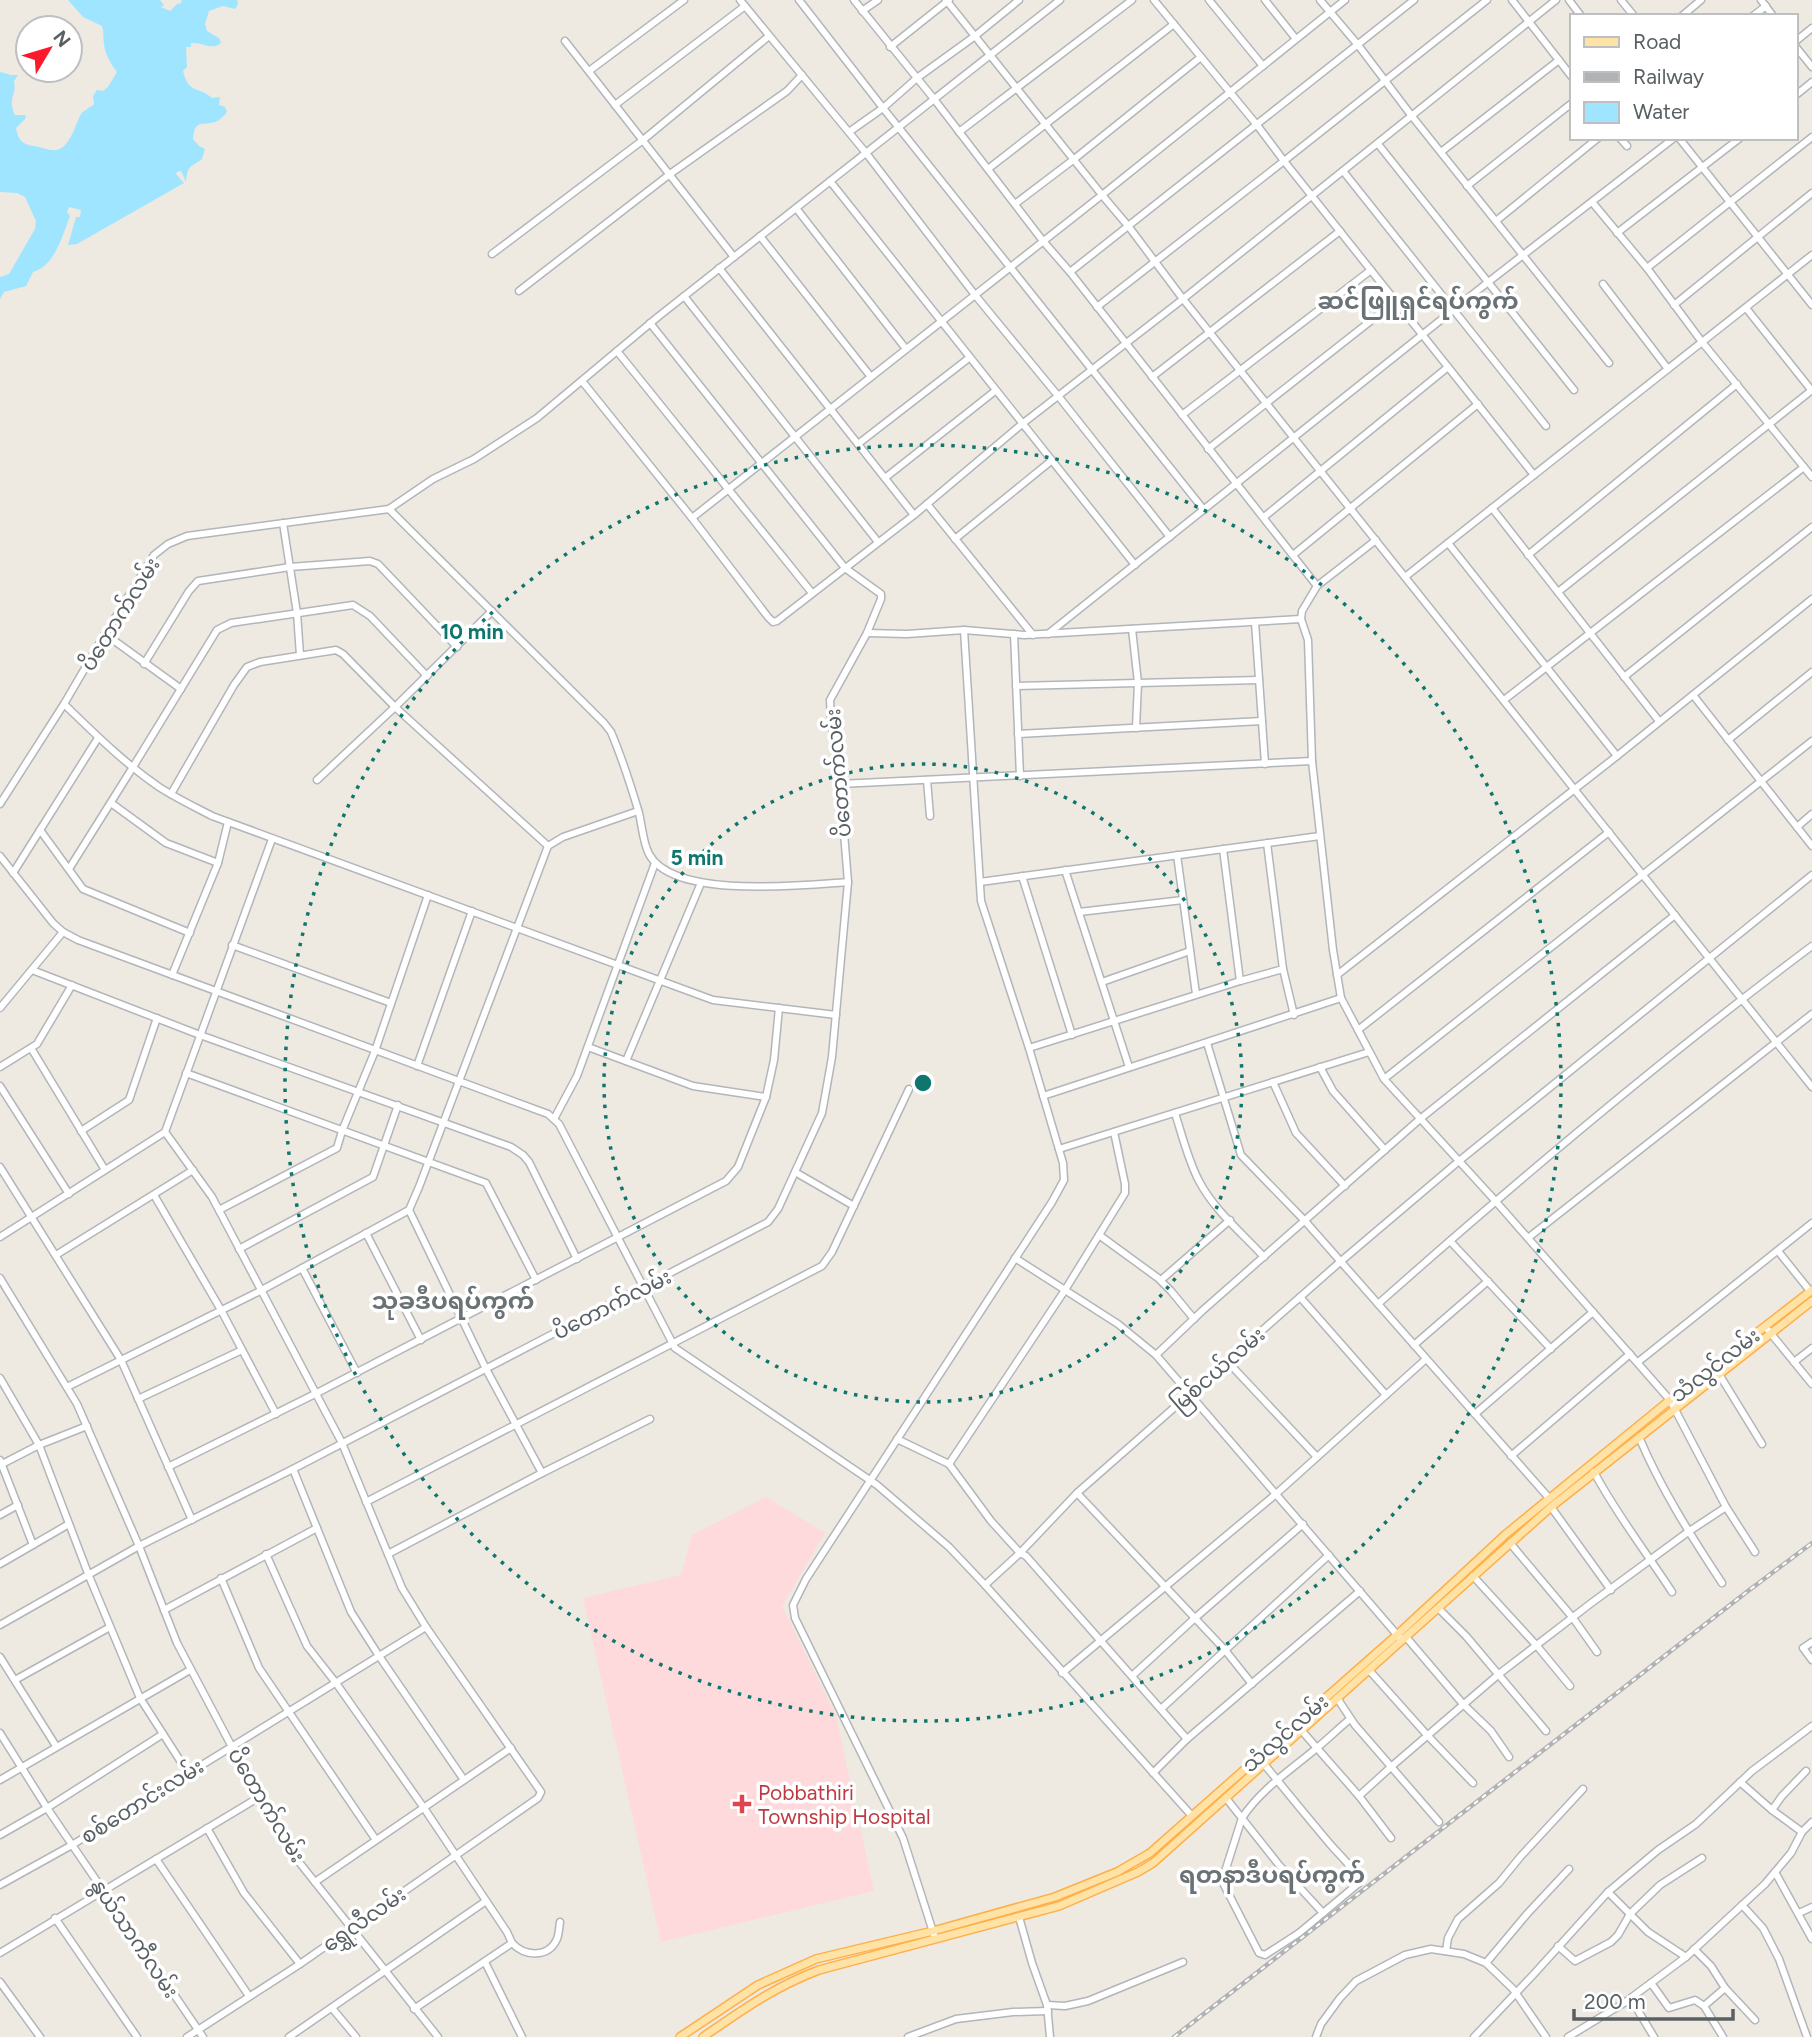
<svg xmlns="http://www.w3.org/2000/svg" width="1812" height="2037" viewBox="0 0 1812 2037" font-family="Figtree,'Noto Sans Myanmar',sans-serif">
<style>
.medical{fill:#fedadd}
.water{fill:#a0e5ff}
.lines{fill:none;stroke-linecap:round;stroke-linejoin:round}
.minor-casing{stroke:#b2b6ba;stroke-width:9}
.major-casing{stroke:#ffaf49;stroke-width:10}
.minor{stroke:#fff;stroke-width:6}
.major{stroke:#ffe2a5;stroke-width:7}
.rail-casing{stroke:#b1b2b3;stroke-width:4.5}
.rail{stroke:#fff;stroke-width:2;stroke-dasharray:5;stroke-linecap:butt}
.ring{fill:none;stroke:#0f766e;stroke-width:3.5;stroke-dasharray:3.5 7}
.health-dot{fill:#e0444e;stroke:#fff;stroke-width:2.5}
.labels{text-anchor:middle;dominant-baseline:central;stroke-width:7;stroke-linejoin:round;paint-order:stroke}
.street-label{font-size:21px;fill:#596064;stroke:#fff}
.health-label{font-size:21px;fill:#be3a42;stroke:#fff;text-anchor:start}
.quarter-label{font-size:24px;font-weight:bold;fill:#6a7276;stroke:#fff}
.centre{fill:#0f766e;stroke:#fff;stroke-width:3.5}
.ring-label{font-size:21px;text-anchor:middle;font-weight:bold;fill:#0f766e;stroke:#fff;stroke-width:7;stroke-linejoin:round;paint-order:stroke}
</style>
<rect width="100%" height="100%" fill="#eee9e1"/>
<polygon class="medical" points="766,1497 825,1533 782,1606 836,1716 874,1891 661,1942 583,1598 681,1575 692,1535"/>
<path class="water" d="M68,0H160L164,5L161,7L170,11L177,4L181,3L182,0H237L238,4L235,9L223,6L209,11L205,24L207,31L219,38L221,43C212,51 203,42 191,43V47H186L187,67L183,71C189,95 199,86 212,98L220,97L219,105L225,107L227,112C210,135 195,111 193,139L199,146L205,149L202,159C189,169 188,164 186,182L181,171L177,172L176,174L184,183L77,244L68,245L76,217H80L81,210L69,207L67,212L70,216C63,234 55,266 33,272L26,286L4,292L0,299V277L9,274L35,229L36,221L25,197L17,193L0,192V72L11,75H18L14,81C17,96 7,97 15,115H26L25,119L16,128C18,140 23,145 34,146C42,147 49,151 56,150C70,148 75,125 81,114C84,110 90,108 94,104L93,96L97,90L103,91L108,87L117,72C111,64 105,54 104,44C103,37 104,33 102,26L83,17Z"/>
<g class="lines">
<g class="minor-casing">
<g id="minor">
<polyline points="740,0 866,153 975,295 1059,397 1170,537"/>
<polyline points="799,0 883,108 1204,510"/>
<polyline points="854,0 934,99 1043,241 1070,272 1317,586"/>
<polyline points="946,0 1102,195 1129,227 1183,299 1812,1087"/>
<polyline points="1154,0 1257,125 1284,161 1534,475"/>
<polyline points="1209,0 1263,66"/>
<polyline points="1265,0 1296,39"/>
<polyline points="1320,0 1358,45 1411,115 1609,363"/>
<polyline points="1512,0 1572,77"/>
<polyline points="1569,0 1581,16"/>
<polyline points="1621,0 1634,16"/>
<polyline points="1761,0 1773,16"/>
<polyline points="862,11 878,0"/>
<polyline points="1682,16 1701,0"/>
<polyline points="1753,16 1766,6"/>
<polyline points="565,41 734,257"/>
<polyline points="1796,41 1812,28"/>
<polyline points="890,47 949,0"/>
<polyline points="1796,47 1812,67"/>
<polyline points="589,71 684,0"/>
<polyline points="1796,95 1812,82"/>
<polyline points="615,105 745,6"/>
<polyline points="849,132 883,108 917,78 975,36 1019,0"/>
<polyline points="959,132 1132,0"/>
<polyline points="1620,138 1627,146"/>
<polyline points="1679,138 1812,305"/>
<polyline points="1378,144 1574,390"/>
<polyline points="1441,152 1559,60"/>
<polyline points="988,169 1174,24"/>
<polyline points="1343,171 1546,426"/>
<polyline points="830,181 1135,565"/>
<polyline points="1467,186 1572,103"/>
<polyline points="1592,202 1647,268 1702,342 1812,477"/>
<polyline points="1015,204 1073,160 1201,57"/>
<polyline points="796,208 906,349"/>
<polyline points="1496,221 1598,138"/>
<polyline points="1617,233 1740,138"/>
<polyline points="760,236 871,377"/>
<polyline points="492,254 643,140 769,36"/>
<polyline points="719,268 914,515"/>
<polyline points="1647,268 1812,137"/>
<polyline points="1070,272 1414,0"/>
<polyline points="1603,284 1668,369"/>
<polyline points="519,291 670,174 787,91 802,75"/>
<polyline points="684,296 878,542"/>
<polyline points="1674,305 1812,193"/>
<polyline points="1097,307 1284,161 1487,0"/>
<polyline points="1746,308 1812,391"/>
<polyline points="617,351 812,593"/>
<polyline points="1152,377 1340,231"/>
<polyline points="582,381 692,518 768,617 773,622 777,621 914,515 1022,424 1183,299 1556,0"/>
<polyline points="1182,415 1371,270"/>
<polyline points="858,444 969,358"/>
<polyline points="1208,449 1396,301"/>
<polyline points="885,478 995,391"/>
<polyline points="927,504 1033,635"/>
<polyline points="1492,508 1659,721"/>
<path d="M389,509L604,723L611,732C622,758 631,786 639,813C642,826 643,843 649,854C673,900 805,885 848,882"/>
<polyline points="1264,517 1448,367"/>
<polyline points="692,518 1102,195 1345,0"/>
<polyline points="283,523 297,613 300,655"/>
<polyline points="955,539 1051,461"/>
<polyline points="1376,540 1317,586 1302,611 1301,619 1308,640 1312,761 1333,950 1341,998 1384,1079 1491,1196 1670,1400 1726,1507 1755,1552"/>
<polyline points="1448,543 1617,756"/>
<polyline points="1293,555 1478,404"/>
<polyline points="1528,555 1737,384"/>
<polyline points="1405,577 1812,255"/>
<polyline points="1558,592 1812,390"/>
<polyline points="1255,622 1265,764"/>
<polyline points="1132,629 1138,683 1136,728"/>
<polyline points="867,633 907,634 964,630 1024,635 1301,619"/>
<polyline points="105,634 181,689"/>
<polyline points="1014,634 1020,776"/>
<polyline points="1048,634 1487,283 1674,138"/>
<polyline points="144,664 189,591 198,581 290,567 370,561 378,564 457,647"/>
<polyline points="1624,677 1812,527"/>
<polyline points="1016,686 1259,680"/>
<polyline points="1693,695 1812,846"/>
<polyline points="1504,700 1804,467"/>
<path d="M64,704C94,733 124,763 159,787C176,798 195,807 212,816L713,1000L836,1015"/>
<polyline points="1018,734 1262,721"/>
<polyline points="1728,740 1812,672"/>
<polyline points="317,780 395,707 492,611"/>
<polyline points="927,780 930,816"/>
<polyline points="840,784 1312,761"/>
<polyline points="171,794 234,685 247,667 260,662 336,650 343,654 395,707 548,846"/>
<polyline points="111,803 166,843 218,863"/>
<polyline points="0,804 64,704 105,634 154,555 168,544 187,536 389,509 433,479 474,459 537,418 659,316 1060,0"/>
<polyline points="1797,827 1812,814"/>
<polyline points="40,830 83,889 190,933"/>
<polyline points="1267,843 1283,969 1294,1015"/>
<polyline points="1223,849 1240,981"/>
<polyline points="1177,855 1196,994"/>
<polyline points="0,856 53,923 63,932 78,940 548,1114 559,1124 675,1348 877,1485 949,1547 985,1585 1192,1816"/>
<polyline points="69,869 133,767 217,630 231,623 353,605 370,616 427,676"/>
<polyline points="1065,870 1129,1067"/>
<polyline points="13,873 98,738"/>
<polyline points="1022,876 1072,1035"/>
<polyline points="980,882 1320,836"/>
<polyline points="1079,912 1183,900"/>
<polyline points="232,945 391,1003"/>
<polyline points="32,970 200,1035 511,1147 523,1155 529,1162 577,1259"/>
<polyline points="172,975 218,863 228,822"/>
<polyline points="1337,975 1617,756 1812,599"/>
<polyline points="1102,982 1190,951"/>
<polyline points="0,1008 63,932"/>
<polyline points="1358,1030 1609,832"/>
<polyline points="1207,1043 1241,1155 1305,1221 1549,1498"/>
<polyline points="588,1047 693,1086 766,1097"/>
<polyline points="31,1048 105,1170"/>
<polyline points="1029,1048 1240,981 1283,969"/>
<polyline points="626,1061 701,883"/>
<polyline points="417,1066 472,911"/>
<polyline points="0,1067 37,1044 72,985"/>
<polyline points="1320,1067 1333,1091 1385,1150"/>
<polyline points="186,1073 486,1183 536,1280"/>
<polyline points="1384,1079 1812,741"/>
<polyline points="1273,1082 1296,1133 1345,1186"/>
<polyline points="0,1086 69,1194"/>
<polyline points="1043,1096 1341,998"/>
<path d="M1175,1113C1182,1135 1188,1160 1199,1181C1214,1210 1242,1233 1264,1257"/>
<polyline points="554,1119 577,1076 655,863"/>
<polyline points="81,1131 129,1100 157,1018"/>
<polyline points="165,1132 212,1197 342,1443 402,1588 426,1627 541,1792 538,1798 300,1964 187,2037"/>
<polyline points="1059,1149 1369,1052"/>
<polyline points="0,1167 121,1360 192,1520"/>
<polyline points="795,1172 854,1206"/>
<polyline points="154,1195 221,1310 276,1414"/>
<polyline points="219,1210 337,1148 342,1131 375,1051 428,895"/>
<polyline points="409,1210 486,1369 542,1473"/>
<polyline points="366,1233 421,1340"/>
<polyline points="1099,1235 1158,1278 1171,1291 1194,1319"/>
<polyline points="0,1237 165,1132 272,839"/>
<polyline points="1528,1238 1812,1014"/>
<polyline points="1450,1241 1551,1349"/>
<polyline points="239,1249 373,1177 398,1105"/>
<polyline points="1778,1251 1810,1291"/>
<polyline points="56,1255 193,1170"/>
<polyline points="1015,1258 1118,1324 1156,1355 1399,1637"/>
<polyline points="302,1268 357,1373"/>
<polyline points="0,1278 77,1404 139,1546 177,1643 232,1747 299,1862 438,2037"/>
<polyline points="1161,1280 1230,1220"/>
<polyline points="1300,1297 1386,1395"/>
<path d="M1378,1304C1518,1180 1662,1058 1812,946"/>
<polyline points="1768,1330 1812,1384"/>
<polyline points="1414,1345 1488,1281"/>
<polyline points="1156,1355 1202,1311 1420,1119 1675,915"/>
<polyline points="1227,1361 1317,1457"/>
<polyline points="1638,1362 1812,1223"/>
<polyline points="1794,1362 1812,1348"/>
<polyline points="1719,1374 1762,1444"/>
<polyline points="0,1378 39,1445 89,1576 140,1698 188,1773"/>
<polyline points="67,1387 260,1291 409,1210 419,1187 548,846 563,837 638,811"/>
<polyline points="138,1399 242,1350"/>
<polyline points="1475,1414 1593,1312"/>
<path d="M1639,1437C1661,1489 1691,1536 1722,1583"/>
<polyline points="897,1439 949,1464 991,1521 1020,1553 1026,1556 1187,1739"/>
<polyline points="1511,1456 1630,1354"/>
<polyline points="0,1460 33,1545"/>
<polyline points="949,1464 1065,1290 1125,1193 1125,1184 1114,1132"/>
<polyline points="0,1465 39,1445 87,1426"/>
<polyline points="168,1467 315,1394 726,1181 738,1167 766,1097 774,1060 779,1008"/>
<polyline points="293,1469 351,1612 379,1656 464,1780"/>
<path d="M1594,1472C1617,1515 1646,1552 1672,1592"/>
<polyline points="1077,1493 1225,1650 1252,1684"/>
<polyline points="366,1502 822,1266 832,1252 909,1089"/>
<polyline points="1551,1507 1611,1590"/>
<polyline points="0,1515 18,1505"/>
<polyline points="1510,1543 1573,1618 1597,1652"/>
<polyline points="266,1554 307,1646 336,1683 424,1808 507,1932 512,1943 414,2009"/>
<polyline points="388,1554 542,1473 650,1419"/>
<polyline points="0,1564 69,1524"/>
<polyline points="1473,1576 1537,1646 1570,1686"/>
<polyline points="221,1578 259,1668 376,1840"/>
<polyline points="985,1585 1020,1553 1077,1493 1340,1262 1459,1161 1812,875"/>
<polyline points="1438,1608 1466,1636 1546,1731"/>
<polyline points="164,1610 317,1528"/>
<polyline points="0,1625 139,1546 293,1469 768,1222 778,1209 822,1113 832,1057 848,882 840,784 831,720 830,700 867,633 881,599 881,594 845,568 650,323"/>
<polyline points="1406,1637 1463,1704 1491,1731 1509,1757"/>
<polyline points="1812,1642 1803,1648 1812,1660"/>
<polyline points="0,1657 56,1746"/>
<polyline points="1369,1670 1427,1735 1473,1783"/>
<polyline points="1062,1673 1276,1494 1426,1359"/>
<polyline points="1132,1676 1195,1618 1303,1524"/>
<polyline points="15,1680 110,1627"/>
<polyline points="1337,1698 1355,1725 1439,1822"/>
<polyline points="1161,1709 1329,1555"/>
<polyline points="1302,1731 1359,1796 1391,1838"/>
<polyline points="0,1733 47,1808 203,2037"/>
<path d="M1264,1764C1286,1791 1308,1818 1330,1844C1340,1856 1355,1868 1359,1883L1299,1933L1265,1955L1259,1953L1222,1881L1242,1818C1261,1789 1292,1769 1318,1747C1329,1738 1339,1728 1350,1719"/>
<polyline points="1153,1773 1187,1739 1360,1591"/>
<polyline points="0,1780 190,1670"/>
<polyline points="1740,1782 1772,1810 1802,1832"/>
<polyline points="1359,1796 1392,1766 1499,1674 1590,1604 1688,1532 1726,1507"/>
<polyline points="1226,1798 1279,1865 1323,1913"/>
<polyline points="1772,1810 1782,1796 1806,1771"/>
<polyline points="207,1828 244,1893 300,1964"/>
<polyline points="0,1835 47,1808 163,1734"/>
<polyline points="156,1859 249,1996"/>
<polyline points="1775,1872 1812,1939"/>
<polyline points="315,1882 511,1748"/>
<polyline points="0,1885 72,1845 426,1627"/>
<polyline points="1608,1892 1648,1932 1686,1957"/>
<polyline points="1742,1905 1763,1928 1779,1959 1807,2037"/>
<polyline points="1799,1913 1812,1907"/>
<polyline points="1019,1917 1032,1963 1047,2005 1050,2037"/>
<polyline points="55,1918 137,2037"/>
<polyline points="934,1935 903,1838 795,1618 793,1605 806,1579 1052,1202 1064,1180 1063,1163 1029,1048 981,901 964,630"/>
<path d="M512,1943C524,1956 548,1959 557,1939C559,1934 559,1928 560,1922"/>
<polyline points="1558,1946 1575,1961 1611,1942 1618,1935 1630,1914 1660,1885 1702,1858"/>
<polyline points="1694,1949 1711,1966 1725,1988 1755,2020"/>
<polyline points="1446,1951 1448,1938 1458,1919 1499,1883 1521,1856 1583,1789"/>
<polyline points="0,1953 261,1796"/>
<polyline points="485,1962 522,2037"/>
<polyline points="1486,1963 1527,1914 1569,1869"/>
<polyline points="0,1982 40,2037"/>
<polyline points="1651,1983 1669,2008 1695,2000 1704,2006 1723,2037"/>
<polyline points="1631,1999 1654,2037"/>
<polyline points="1047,2005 1065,2006 1088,2001 1183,1962"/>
<polyline points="1704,2006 1725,1988"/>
<polyline points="332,2008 356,2037"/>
<polyline points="289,2037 486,1901"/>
<polyline points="908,2037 956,2019 1013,2012 1048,2011"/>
<polyline points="1316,2037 1321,2024 1340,1998 1356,1981 1405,1955 1431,1949 1464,1954 1486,1963 1513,1989 1546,2037"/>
<polyline points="1474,2037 1533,1975 1608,1892 1658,1850 1696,1824 1752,1771 1812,1726"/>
<polyline points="1568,2037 1624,2003 1686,1957 1765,1884 1791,1853 1802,1832 1812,1822"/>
</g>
</g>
<g class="major-casing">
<g id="major">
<polyline points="680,2037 758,1985 816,1959 933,1931 1055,1897 1117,1872 1150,1853 1398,1634 1506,1534 1670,1400 1812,1290"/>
<path d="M703,2037C742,2010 774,1987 819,1970L1059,1906L1138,1872L1153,1863L1551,1507L1812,1301"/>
</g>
</g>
<use href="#minor" class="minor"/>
<use href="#major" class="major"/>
<g class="rail-casing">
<polyline id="rail" points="1174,2037 1748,1591 1812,1543"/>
</g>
<use href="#rail" class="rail"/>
</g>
<g class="ring">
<circle cx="923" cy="1083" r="319"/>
<circle cx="923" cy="1083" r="638"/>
</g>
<path class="health-dot" d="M738.5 1793.5h7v7h7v7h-7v7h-7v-7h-7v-7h7z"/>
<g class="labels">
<g class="street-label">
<text transform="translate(120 614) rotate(-58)">ပိတောက်လမ်း</text>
<text transform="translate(838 773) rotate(-95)">ပိတောက်လမ်း</text>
<text transform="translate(612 1304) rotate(-27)">ပိတောက်လမ်း</text>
<text transform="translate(1715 1365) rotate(-38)">သံလွင်လမ်း</text>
<text transform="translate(1218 1369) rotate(-41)">မြစ်ငယ်လမ်း</text>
<text transform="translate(1285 1733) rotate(-41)">သံလွင်လမ်း</text>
<text transform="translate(142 1801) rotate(-32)">စစ်တောင်းလမ်း</text>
<text transform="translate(267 1805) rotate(59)">ပိတောက်လမ်း</text>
<text transform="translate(364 1919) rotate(-35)">ရွှေလီလမ်း</text>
<text transform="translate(135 1938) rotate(56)">နွယ်သာကီလမ်း</text>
</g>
<g class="health-label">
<text x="758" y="1792">Pobbathiri<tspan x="758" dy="24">Township Hospital</tspan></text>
</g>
<g class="quarter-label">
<text x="1418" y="300">ဆင်ဖြူရှင်ရပ်ကွက်</text>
<text x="453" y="1300">သုခဒီပရပ်ကွက်</text>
<text x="1272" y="1874">ရတနာဒီပရပ်ကွက်</text>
</g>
</g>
<circle cx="923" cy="1083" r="10" class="centre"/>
<g class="ring-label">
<text x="472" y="639">10 min</text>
<text x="697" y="865">5 min</text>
</g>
<rect x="1570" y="14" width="228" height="126" fill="#ffffff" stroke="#bdbfc1" stroke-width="2"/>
<rect x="1584" y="37" width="35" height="10" fill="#ffe2a5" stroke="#bdbfc1" stroke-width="2"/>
<text x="1633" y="49" font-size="21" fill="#596064">Road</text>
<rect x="1584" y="72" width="35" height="10" fill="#b1b2b3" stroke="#bdbfc1" stroke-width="2"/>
<text x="1633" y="84" font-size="21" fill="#596064">Railway</text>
<rect x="1584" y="102" width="35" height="21" fill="#a0e5ff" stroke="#bdbfc1" stroke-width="2"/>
<text x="1633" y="119" font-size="21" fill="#596064">Water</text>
<g transform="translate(49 49) rotate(52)"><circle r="33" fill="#ffffff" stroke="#bdbfc1" stroke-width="2"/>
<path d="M0-5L12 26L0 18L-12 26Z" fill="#fc192c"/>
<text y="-10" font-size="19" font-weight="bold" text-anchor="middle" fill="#596064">N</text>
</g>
<path d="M1574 2009v10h159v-10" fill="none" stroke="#596064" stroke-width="3.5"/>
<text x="1584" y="2009" font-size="21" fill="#596064" stroke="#ffffff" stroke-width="5" paint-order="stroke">200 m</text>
</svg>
